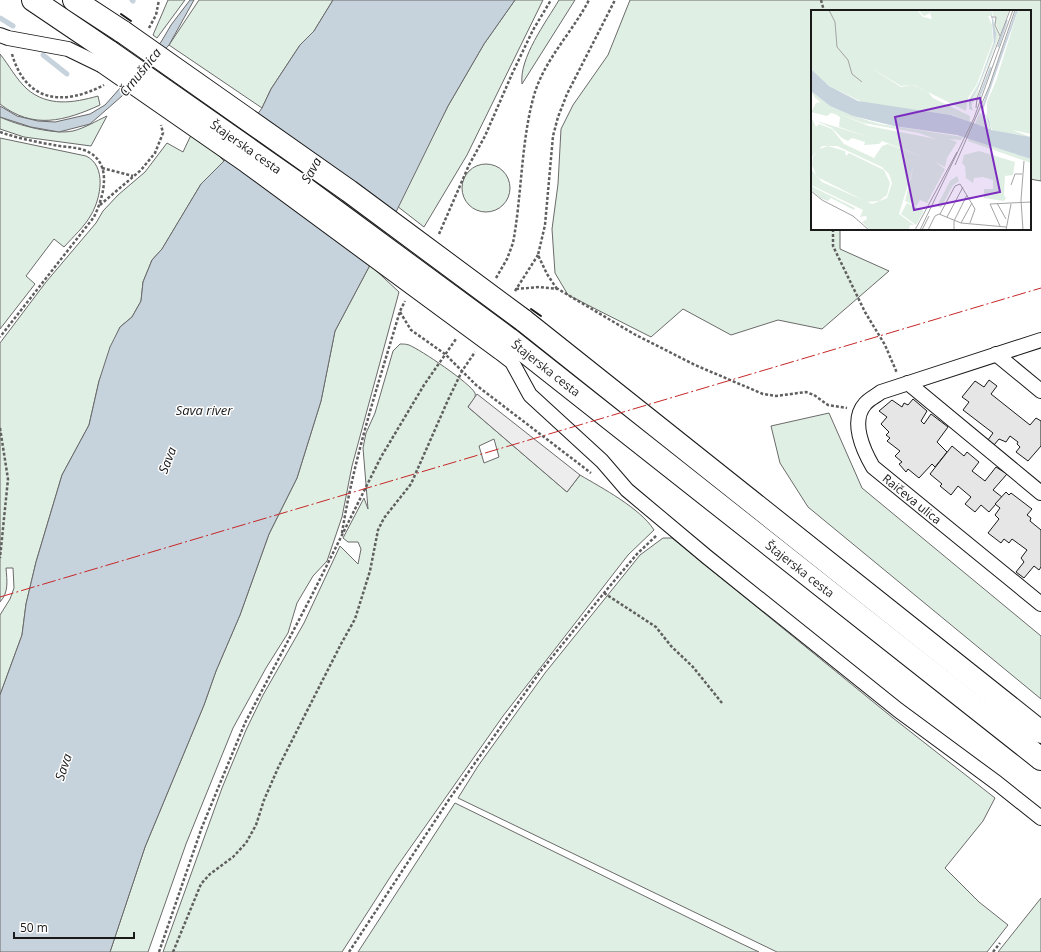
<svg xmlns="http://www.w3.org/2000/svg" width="1041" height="952" viewBox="0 0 1041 952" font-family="'Open Sans',sans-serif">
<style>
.green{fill:#e0efe3;stroke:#6a6a6a;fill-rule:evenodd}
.parking{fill:#ededed;stroke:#6a6a6a}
.water{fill:#c6d2dc;stroke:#6a6a6a}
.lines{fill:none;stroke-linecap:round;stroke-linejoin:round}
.stream{stroke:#c6d2dc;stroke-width:5}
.building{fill:#e6e6e6;stroke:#1a1a1a}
.street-casing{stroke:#1a1a1a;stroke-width:16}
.primary-casing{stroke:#1a1a1a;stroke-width:24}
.path{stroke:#5f5f5f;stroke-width:2.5;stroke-dasharray:3 2;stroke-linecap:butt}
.street{stroke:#fff;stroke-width:14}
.primary{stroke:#fff;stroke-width:22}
.street-bridge-casing{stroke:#1a1a1a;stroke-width:16;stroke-linecap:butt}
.primary-bridge-casing{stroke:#1a1a1a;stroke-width:24;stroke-linecap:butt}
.street-bridge{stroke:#fff;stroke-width:14}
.primary-bridge{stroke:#fff;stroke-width:22}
.wall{stroke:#1a1a1a;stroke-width:2}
.power{stroke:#c62828;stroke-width:1;stroke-dasharray:14 3 2 3;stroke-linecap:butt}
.labels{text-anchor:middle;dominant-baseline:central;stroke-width:3;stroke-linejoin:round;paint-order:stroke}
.street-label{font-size:12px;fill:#1a1a1a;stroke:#fff}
.water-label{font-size:13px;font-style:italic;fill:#1a1a1a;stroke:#fff}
.inset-river{fill:none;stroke:#c6d2dc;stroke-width:2}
.inset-road{fill:none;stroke:#a3a3a3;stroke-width:1}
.view{fill:#7b2cbf;fill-opacity:0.15;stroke:#7b2cbf;stroke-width:2}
.inset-edge{fill:none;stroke:#1a1a1a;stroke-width:2}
</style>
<rect width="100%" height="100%" fill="#fff"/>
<g class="green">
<polygon points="168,0 185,0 157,38 153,35"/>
<polygon points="199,0 333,0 314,31 300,45 271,89 262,108 169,45"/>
<polygon points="515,0 543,0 467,155 424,227 397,206 448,106 484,44"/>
<path d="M559,0H575L522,84C519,58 546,22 559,0Z"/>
<polygon points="630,0 1041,0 1041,181 1030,179 1030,11 812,11 812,229 840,229 840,249 889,271 822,329 778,320 731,335 683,309 651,337 568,295 555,273 552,229 558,184 561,129 573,105 608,55"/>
<path d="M0,54C9,65 16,79 27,89C48,107 73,103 98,96L100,105C65,121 33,130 0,104Z"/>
<path d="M107,116L91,146L24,137L0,129V117C17,125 54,135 73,131C85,128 96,121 107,116Z"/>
<path d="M191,135L216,153L224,161L201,184L162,249L152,260L143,282L141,301L132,317L120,327L99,381L89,425L62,475L36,562L26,604L22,635L0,695V615L10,599L14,588L13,568H6C7,581 9,592 0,602V343L46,282L96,223L103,211L118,195L145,172L167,143L183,152Z"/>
<path d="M0,138L86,156C107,166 101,198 91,215C85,226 73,237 64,247L54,239L26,276L35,284L0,329Z"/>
<circle cx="486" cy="188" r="24"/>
<polygon points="370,265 399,292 352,466 342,517 327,561 313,576 297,603 288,633 266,668 233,728 186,844 148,952 110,952 145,847 204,705 216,671 240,615 269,534 297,478 321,401 335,331"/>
<path d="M400,344C403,344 406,344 409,345C421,350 470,383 475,393C477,398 470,403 468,407L567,492L580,475C602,488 640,508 654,530L628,555L503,716L396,868L342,952H163L222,788L246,730L263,695L304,623L340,546L358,564L361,549L358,542H348L343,538L364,498L368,509L363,448L366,433L375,413L393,351ZM494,439L499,457L484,463L479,446Z"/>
<polygon points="829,413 862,488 1041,636 1041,699 808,507 780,463 771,426"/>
<polygon points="663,538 672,538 893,718 995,798 983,821 945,868 979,902 1008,925 987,952 777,952 458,798 478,766 545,673 640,555"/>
<polygon points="455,803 740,943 759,952 358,952"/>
<polygon points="1041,898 1041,952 998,952"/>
</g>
<polygon class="parking" points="477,394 580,475 567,492 468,407"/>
<g class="water">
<polygon points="190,0 194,0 169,45 122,96 90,124 59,132 31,127 0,117 0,106 17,116 38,121 55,122 90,114 105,105 161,42 171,25"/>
<polygon points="333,0 515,0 484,44 448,106 370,265 335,331 321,401 297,478 269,534 240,615 216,671 204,705 145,847 110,952 0,952 0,695 22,635 26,604 36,562 62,475 89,425 99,381 110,347 120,327 132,317 141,301 143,282 152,260 162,249 201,184 224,161 262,108 271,89 300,45 314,31"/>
</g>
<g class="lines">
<g class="stream">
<polyline points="132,0 133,1"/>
<polyline points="0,18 13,26"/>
<polyline points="43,55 67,74"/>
</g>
</g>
<g class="building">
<polygon points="989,380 997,386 991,394 1030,425 1036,418 1041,421 1041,446 1028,461 1016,452 1020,447 1017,444 1018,442 1010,436 1006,442 999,439 994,445 988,440 993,433 963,410 969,402 962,397 975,381 984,387"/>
<polygon points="913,399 927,411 921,421 924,424 931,414 948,427 937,442 947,452 935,467 932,464 919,478 908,469 906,472 899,464 902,462 895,456 900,451 887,441 890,438 886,435 889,432 881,424 887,417 879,411 892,400 902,407 904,403 908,405"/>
<polygon points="952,446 964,456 967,452 979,462 972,471 985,481 996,467 1007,474 993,490 1002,497 989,512 981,505 975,512 965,504 971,497 958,486 951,495 940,486 942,484 930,474"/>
<polygon points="1006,492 1009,495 1011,493 1032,509 1027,515 1031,518 1030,521 1041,530 1041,567 1039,570 1034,566 1024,578 1016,572 1024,562 1021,558 1027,550 1012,539 1009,543 1004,539 1001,543 988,533 999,519 995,515 1000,508 995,504"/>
</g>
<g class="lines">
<g class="street-casing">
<g id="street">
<polyline points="0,35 8,38 68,49 101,65"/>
<path d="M1041,340L881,392C876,396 869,399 865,404C850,421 863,450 873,467L1041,604"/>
<polyline points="499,352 512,362 530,395 602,461 627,490 707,557 898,710 997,783 1041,818"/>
<polyline points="996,354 1041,391"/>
<polyline points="908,383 1041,493"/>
</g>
</g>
<g class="primary-casing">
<g id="primary">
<polyline points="33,0 110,52"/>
<polyline points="74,0 123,32"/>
<polyline points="523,320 1041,732"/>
<polyline points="509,339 1041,759"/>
</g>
</g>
<g class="path">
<polyline points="821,0 824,11"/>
<polyline points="149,28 156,15 159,0"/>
<path d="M12,54C26,103 64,106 104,85"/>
<path d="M0,132C17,138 36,142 54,145C64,147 75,147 84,150C114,161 104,196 94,217L0,337"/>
<polyline points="102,168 133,176"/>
<polyline points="100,205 141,170 155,153 163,133 161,125"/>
<polyline points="833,229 833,246 865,312 885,345 897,373"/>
<polyline points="439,234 469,165 485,136 512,74 533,30 551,0"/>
<path d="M496,278L507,259L513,243C522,195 521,138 535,92C546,58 573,31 589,0"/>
<polyline points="516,289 539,287 558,289 634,334 695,365 763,394 776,396 806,392 814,395 828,405 847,408"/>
<polyline points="557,289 547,274 538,255 545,225 553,136 558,117 567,94 615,0"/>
<polyline points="515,291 538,255"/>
<polyline points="400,312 411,330 445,354 476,385 591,473"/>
<polyline points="0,428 8,479 0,558"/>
<path d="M342,533C354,457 378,385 400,311L405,301"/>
<polyline points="604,593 656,627 671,646 693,667 722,703"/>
<polyline points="159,952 202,827 245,723 312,595 381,457 424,385 456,339"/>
<polyline points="173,952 201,884 210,874 233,857 246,843 256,825 264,800 278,768 341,644 355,619 370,571 378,530 384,518 411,484 448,400 462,371 475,352"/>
<polyline points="349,952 450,798 540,672 604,593 637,554 657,535"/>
<polyline points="993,952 1000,943"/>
</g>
<use href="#street" class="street"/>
<use href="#primary" class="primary"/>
<g class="street-bridge-casing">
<polyline id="street-bridge" points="101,65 245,165 499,352"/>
</g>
<g class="primary-bridge-casing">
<g id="primary-bridge">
<polyline points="123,32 349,191 523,320"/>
<polyline points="110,52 307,190 509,339"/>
</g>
</g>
<use href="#street-bridge" class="street-bridge"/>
<use href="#primary-bridge" class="primary-bridge"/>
<g class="wall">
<polyline points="121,14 131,21"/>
<polyline points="531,309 541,316"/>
</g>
<polyline class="power" points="0,597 1041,288"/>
</g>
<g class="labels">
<g class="street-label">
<text transform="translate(246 147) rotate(35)">Štajerska cesta</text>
<text transform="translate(546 368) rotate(38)">Štajerska cesta</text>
<text transform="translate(912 499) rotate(39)">Raičeva ulica</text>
<text transform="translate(800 569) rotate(38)">Štajerska cesta</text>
</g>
<g class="water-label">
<text transform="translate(140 72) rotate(-51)">Črnušnica</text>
<text transform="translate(311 170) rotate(-61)">Sava</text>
<text x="204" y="410">Sava river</text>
<text transform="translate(167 460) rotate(-69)">Sava</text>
<text transform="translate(63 767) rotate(-72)">Sava</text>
</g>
</g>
<g transform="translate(811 10)">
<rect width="220" height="220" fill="#fff"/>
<path d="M0,0H106L112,7L121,9L119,3L113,6L107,0H120L119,3L121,0H180L181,6H177L181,15L182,31L166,74L157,88L155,101L103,75L90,76L57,56L90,77L102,75L117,82L122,88L159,106V112L142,105L53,93L18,76L0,59ZM181,0H198L189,25L185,14V7L182,6ZM207,0H220V124L201,120L220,127L181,121L178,109L169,103L176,105V92L185,71ZM181,7L184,23V31L166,79L159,89L161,100L158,99V89L168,72L183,30ZM182,7L188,26L165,88L161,94V99L159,91L168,79L184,33ZM0,81L19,96L42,106L69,114L152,127L150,130L138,129L146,132L136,148L134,157L124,152L134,159L116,193L109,190L105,196L94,191L103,155L88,204L103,215H99L98,220H59L51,212L56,209L55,206L49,207L52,200L0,175V159L11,172L61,194L76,188L81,173L78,164L71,157L26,136H11L0,148V130L2,129H0V111L2,110L5,117L8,114L21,119L33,134L63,148L71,136L77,134L123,151L71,131L68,134L53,135L54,132L41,128L37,131L31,128L21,118L3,110L64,129L28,117L29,107L24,104L20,103L16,106L0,102L5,93L9,92L20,100L4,88ZM23,102L52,113L108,123L125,129L58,116ZM168,104L176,109L179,119L164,114ZM158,128L220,149V153L157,131ZM17,136L34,141L35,146L38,143L73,160L79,173L76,185L68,191L56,192L6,167L1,155L2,147L8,139ZM168,141L204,152L202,165L194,166L193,185L195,188L193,191L173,188V179H182V170L172,167L163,168L162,173L155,168L154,156L151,153L153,145ZM146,166L148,171L142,175L130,198L126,196L139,171ZM0,176L44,198L43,200L20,188L17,191L9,188L0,180ZM96,193L113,201L105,215L90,204Z" fill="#e0efe3" fill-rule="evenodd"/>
<path d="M180,0L185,24L184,33L167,79L160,90L159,96L162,100L175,107L177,108L178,110L179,114L180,120L220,127V149L146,125L83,116L42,106L19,96L0,81V59L18,76L47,91L140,105L179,119L176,108L160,99L158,94L159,89L166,79L183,33Z" fill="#c6d2dc"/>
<path class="inset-river" d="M187,37L196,10M167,90L180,57M171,100L206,0"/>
<path class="inset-road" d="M18,0L24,12L26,37L37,50L41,64L51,72M180,7H185L184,15L189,26M165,98L166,88L199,0M144,155L178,77L204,0M200,175L204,164H211M0,181L11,190L42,206L58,220M186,193L195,209M129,204L144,176L149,174L164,199L159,213M136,207L152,177M150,213L161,193M189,216L179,194L220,192M104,220L146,142M109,220L163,108L202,0M111,220L118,206M117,220L124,206L128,204L150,213L195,217M143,220V211L156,185M195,220L200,194M212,220L210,190L213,151"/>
<path class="view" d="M169,88L189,182L103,200L84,107Z"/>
<rect width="220" height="220" class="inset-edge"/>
</g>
<path d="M14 932v6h120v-6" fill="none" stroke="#1a1a1a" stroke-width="2"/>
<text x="20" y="932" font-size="12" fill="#1a1a1a" stroke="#ffffff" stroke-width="3" paint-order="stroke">50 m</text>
</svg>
